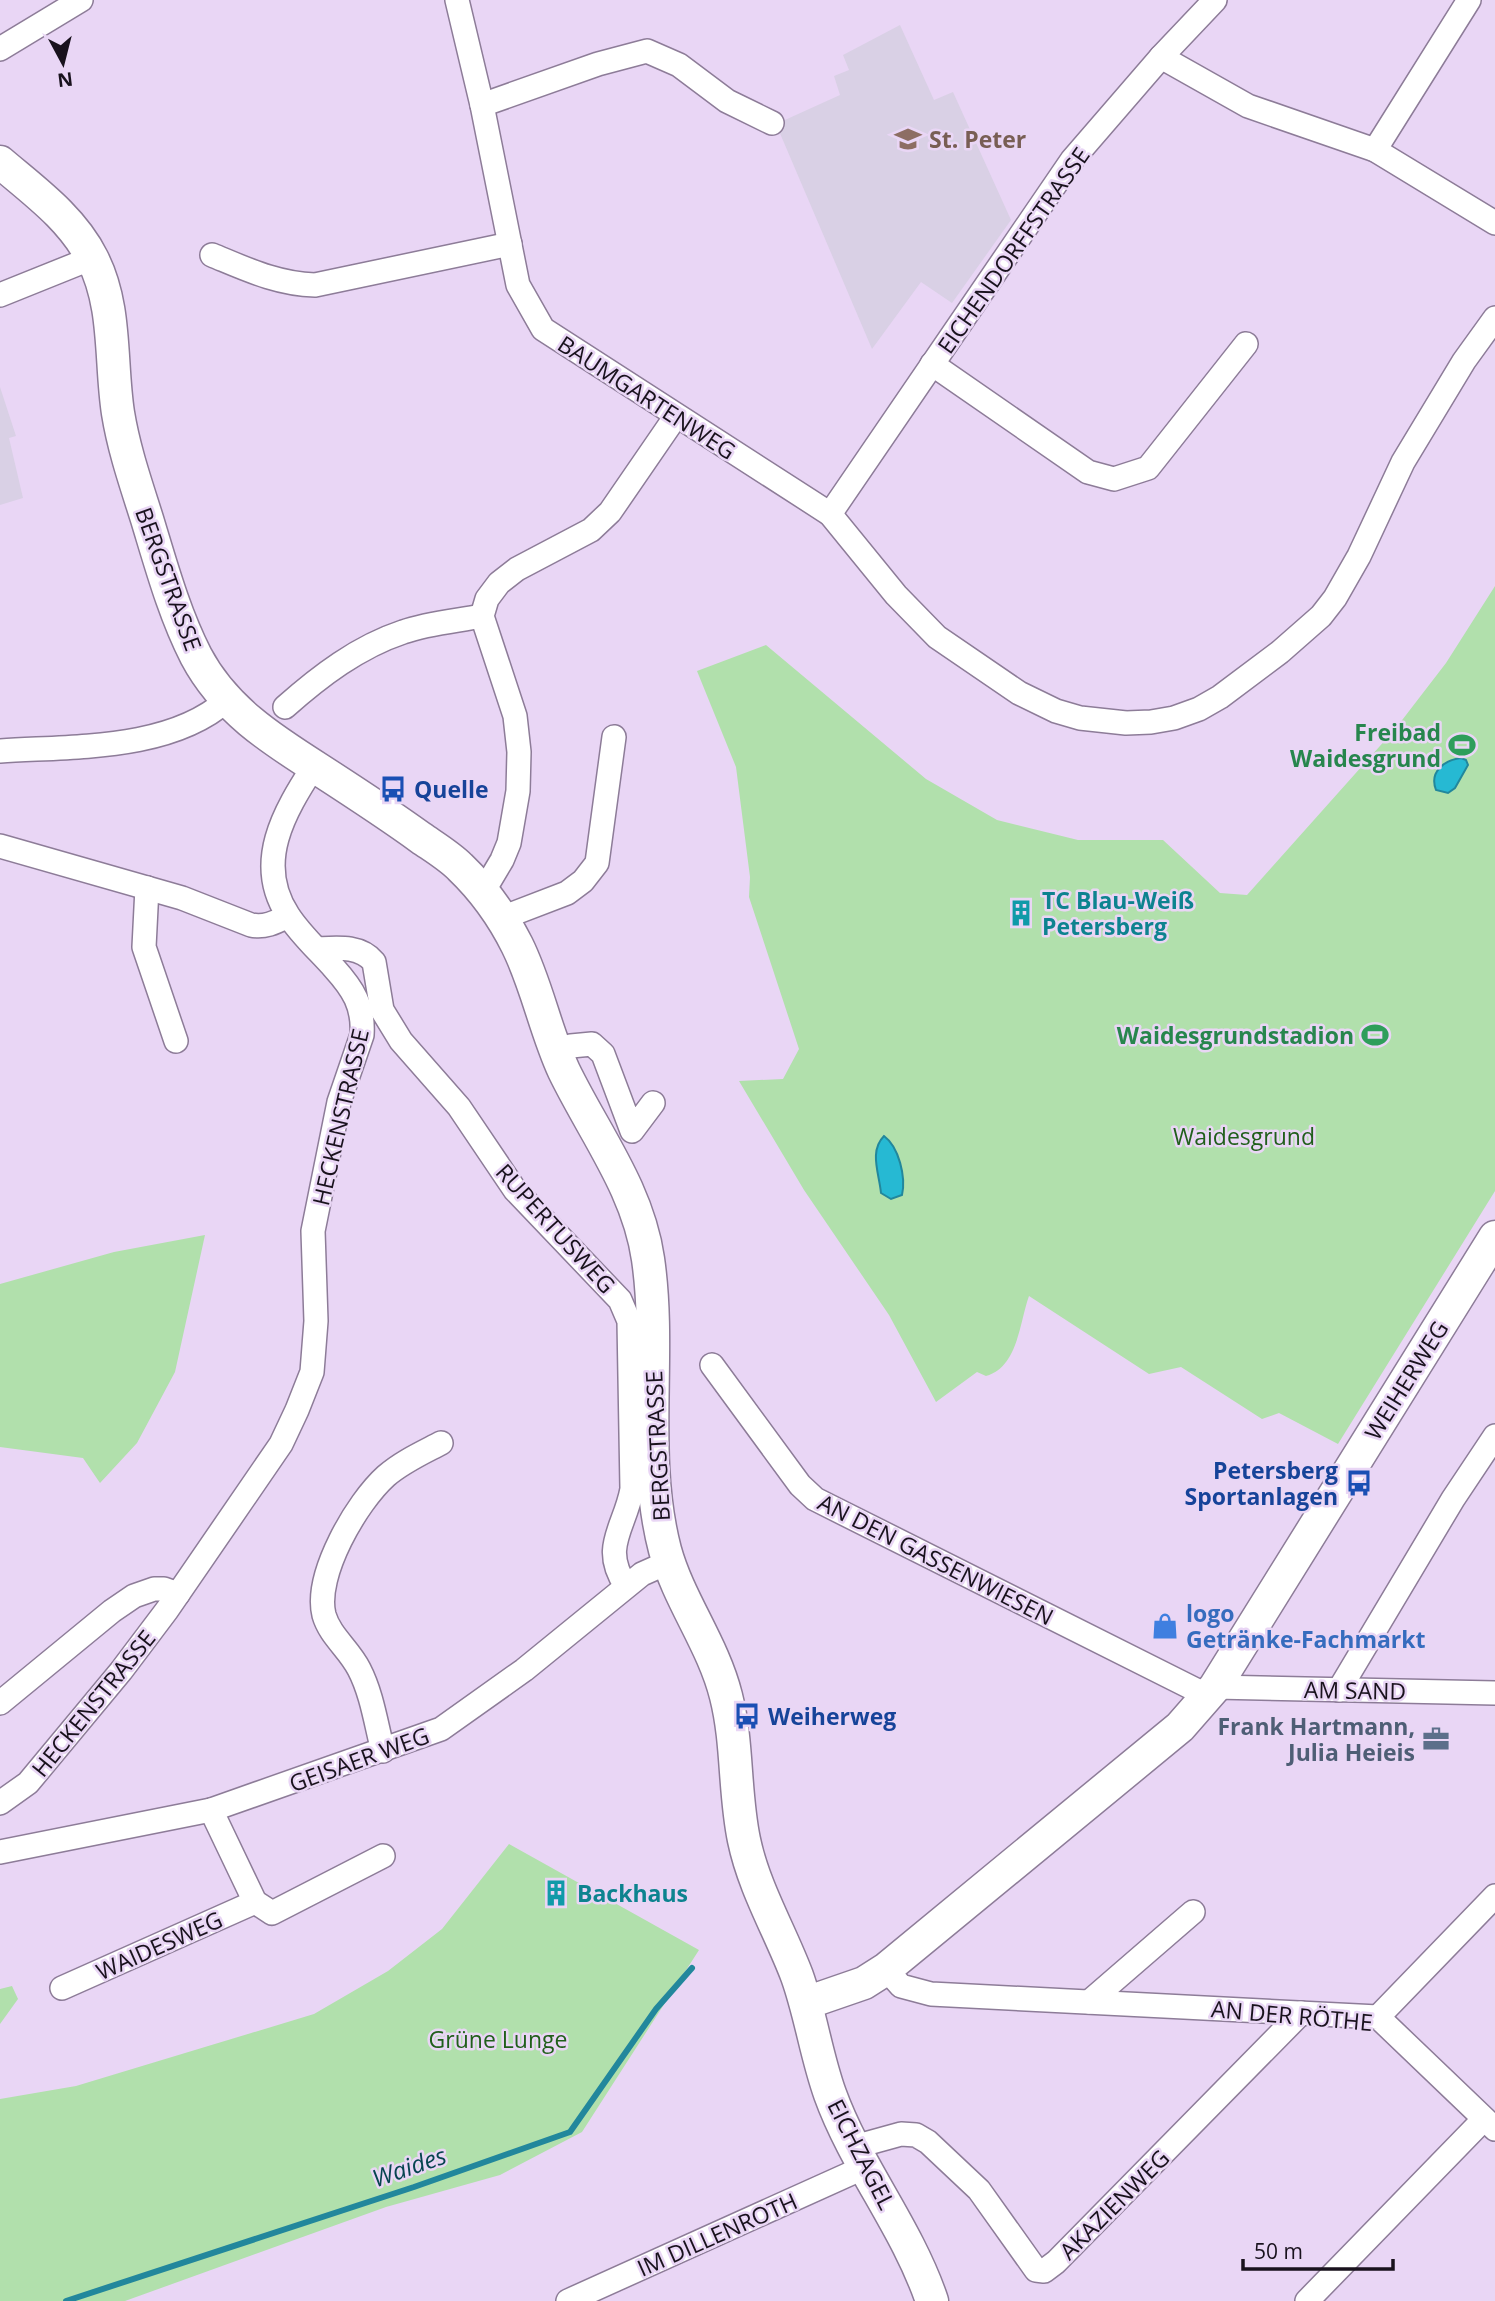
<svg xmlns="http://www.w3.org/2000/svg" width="1495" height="2301" viewBox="0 0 1495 2301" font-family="'Open Sans',sans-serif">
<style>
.education{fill:#d9d0e5}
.green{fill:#b1e0ac}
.water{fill:#26b9d3;stroke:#22879c;stroke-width:2}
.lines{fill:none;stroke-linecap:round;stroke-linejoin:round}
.stream{stroke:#22879c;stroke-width:6}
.minor-casing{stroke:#8d7c98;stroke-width:26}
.secondary-casing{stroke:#8d7c98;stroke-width:35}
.minor{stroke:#fff;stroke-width:23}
.secondary{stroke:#fff;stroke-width:32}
.labels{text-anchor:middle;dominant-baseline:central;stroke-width:5;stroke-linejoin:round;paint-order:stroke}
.education-label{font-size:23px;font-weight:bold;fill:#785e54;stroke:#e9d6f5;text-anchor:start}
.street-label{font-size:23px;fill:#19121d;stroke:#e9d6f5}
.leisure-label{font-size:23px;font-weight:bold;fill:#27864d;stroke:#e9d6f5;text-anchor:end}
.transit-label{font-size:23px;font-weight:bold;fill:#164399;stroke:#e9d6f5;text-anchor:start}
.culture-label{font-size:23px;font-weight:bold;fill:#0d838f;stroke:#e9d6f5;text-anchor:start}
.park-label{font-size:23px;fill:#205f1b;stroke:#e9d6f5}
.shop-label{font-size:23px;font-weight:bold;fill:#366cbe;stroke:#e9d6f5;text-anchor:start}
.service-label{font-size:23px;font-weight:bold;fill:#4e5e75;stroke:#e9d6f5;text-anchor:end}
.water-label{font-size:24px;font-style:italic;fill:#06444f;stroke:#e9d6f5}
</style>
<rect width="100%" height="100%" fill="#e9d6f5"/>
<g class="education">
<polygon points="900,25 934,100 953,92 1011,220 952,303 921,282 872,349 776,124 840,95 834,76 849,70 843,55"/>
<polygon points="0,387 16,436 9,438 23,498 0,505"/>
</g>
<g class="green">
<path d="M1495,586V1191L1338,1444L1279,1413L1262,1419L1181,1367L1149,1374L1029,1296C1019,1324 1018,1367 986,1376L977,1372L936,1402L889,1315L804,1190L739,1081L783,1079L799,1049L749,897L750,877L736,767L697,671L766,645L926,779L997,820L1078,840H1163L1220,893L1247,895L1396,728L1446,663Z"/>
<polygon points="205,1235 175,1372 137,1443 100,1483 83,1458 0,1447 0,1284 114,1252"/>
<polygon points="509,1844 699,1950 582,2132 500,2175 386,2207 125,2301 0,2301 0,2099 76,2086 314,2014 388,1971 442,1929"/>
<polygon points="12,1986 18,1999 0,2024 0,1989"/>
</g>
<g class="water">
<path d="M1461,758L1466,760L1468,765L1455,788L1448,793L1436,790C1429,772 1444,760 1461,758Z"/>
<path d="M884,1136C899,1147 906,1177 902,1195L891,1199L881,1193C879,1173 869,1151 884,1136Z"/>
</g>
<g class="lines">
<polyline class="stream" points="66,2301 414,2187 570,2132 656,2009 692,1968"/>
<g class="minor-casing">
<g id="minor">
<polyline points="457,0 482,105 518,285 543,329 830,514 896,595 937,637 1019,693 1056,711 1080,718 1126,723 1151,722 1174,718 1199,709 1220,697 1280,652 1321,616 1335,598 1359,556 1403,462 1464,361 1495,318"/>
<polyline points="0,49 81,0"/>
<polyline points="1161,57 1248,106 1375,150 1495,223"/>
<polyline points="482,105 598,64 647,51 679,65 727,101 772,123"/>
<polyline points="1375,150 1469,0"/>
<path d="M212,255C246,269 277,284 315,285L510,244"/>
<polyline points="0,295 92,258"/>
<polyline points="932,364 1088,472 1114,479 1148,468 1246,344"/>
<polyline points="830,514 1072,160 1161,57 1215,0"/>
<path d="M285,707C320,676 358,647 403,632C428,623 456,621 482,616"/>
<path d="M0,751C72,746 170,751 227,700"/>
<path d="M0,846L182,898L251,925C265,928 276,922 288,916"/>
<polyline points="147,888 144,947 176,1041"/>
<polyline points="483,892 502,860 509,843 518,791 519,752 515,716 482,616 487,599 499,583 517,569 591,530 610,512 676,416"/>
<polyline points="502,918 567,893 583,881 597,863 614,737"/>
<path d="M317,949C337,948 360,945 374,962L382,1010L401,1041L459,1107L515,1190L620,1300L629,1321L632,1489C625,1528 600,1547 626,1586"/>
<polyline points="556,1052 571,1046 592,1044 603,1054 632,1131 653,1103"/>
<polyline points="712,1365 800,1485 815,1499 1208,1696"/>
<polyline points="1215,1687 1495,1693"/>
<polyline points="1339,1690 1453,1499 1495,1436"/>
<polyline points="0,1703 112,1611 134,1596 154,1589 164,1589 178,1594"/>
<path d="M383,1751C376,1724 372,1694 359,1669C349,1649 330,1636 324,1615C314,1575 357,1502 386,1476C402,1462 422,1453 441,1443"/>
<path d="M0,1803L28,1783L121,1671L167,1610L281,1444L297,1410L312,1372L316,1321L313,1231L339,1102L362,1035C364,1006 353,989 334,968C319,951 300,934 288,915C254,863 284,812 314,766"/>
<polyline points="211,1810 255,1902 272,1913 383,1856"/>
<polyline points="0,1852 211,1810 441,1729 524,1670 642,1574 669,1562"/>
<polyline points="886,1969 901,1986 931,1994 1378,2017 1495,2129"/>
<polyline points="62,1988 255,1902"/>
<polyline points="1089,2002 1193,1912"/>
<polyline points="1378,2017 1495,1896"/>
<polyline points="854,2147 901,2134 916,2135 928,2142 979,2190 1036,2270 1044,2271 1056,2262 1301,2013"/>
<polyline points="568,2301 865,2167"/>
<polyline points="1307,2301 1484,2119"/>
</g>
</g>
<g class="secondary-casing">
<g id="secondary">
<path d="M0,162C34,191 72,218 92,258C117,306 110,361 118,413C124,450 136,484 147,519C161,565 174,613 196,656C224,709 271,739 320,770C354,792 388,814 421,838C434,847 449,856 460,867C483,889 503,917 517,945C537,985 545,1030 564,1071C594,1133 638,1189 648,1259C662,1355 640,1455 665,1550C679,1601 713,1644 726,1696C738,1743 734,1793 744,1840C754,1888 780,1931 797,1976C811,2015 816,2055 830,2094C856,2166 907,2227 932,2301"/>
<polyline points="806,2003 864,1983 886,1969 1180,1727 1215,1687 1495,1237"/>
</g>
</g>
<use href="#minor" class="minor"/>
<use href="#secondary" class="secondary"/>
</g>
<defs>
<g id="school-bare" transform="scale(2.1)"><path d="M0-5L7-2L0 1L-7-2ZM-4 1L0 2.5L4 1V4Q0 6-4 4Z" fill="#8d6e63" stroke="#e9d6f5" stroke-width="2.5" paint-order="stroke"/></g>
<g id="stadium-bare" transform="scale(2.1)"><path d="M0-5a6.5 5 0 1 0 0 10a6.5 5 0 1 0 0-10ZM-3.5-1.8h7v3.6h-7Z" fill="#2e9e5b" stroke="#e9d6f5" stroke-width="2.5" paint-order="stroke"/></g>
<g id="bus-bare" transform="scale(2.1)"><path d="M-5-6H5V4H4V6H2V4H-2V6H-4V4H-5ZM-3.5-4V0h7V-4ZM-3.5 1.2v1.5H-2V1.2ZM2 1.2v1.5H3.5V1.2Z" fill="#1a4fb4" stroke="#e9d6f5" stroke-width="2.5" paint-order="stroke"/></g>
<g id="building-bare" transform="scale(2.1)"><path d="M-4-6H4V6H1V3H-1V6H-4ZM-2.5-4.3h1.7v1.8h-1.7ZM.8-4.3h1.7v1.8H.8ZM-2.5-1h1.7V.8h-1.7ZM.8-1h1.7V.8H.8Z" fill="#0f9aa8" stroke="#e9d6f5" stroke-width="2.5" paint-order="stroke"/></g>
<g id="shop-bare" transform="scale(2.1)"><path d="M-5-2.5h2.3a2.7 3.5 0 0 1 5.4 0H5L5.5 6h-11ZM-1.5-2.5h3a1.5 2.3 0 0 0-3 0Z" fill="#3f7fe0" stroke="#e9d6f5" stroke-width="2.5" paint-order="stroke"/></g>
<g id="office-bare" transform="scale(2.1)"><path d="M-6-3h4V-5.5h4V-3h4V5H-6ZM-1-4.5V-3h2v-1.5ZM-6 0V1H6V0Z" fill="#5c6f8a" stroke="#e9d6f5" stroke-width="2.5" paint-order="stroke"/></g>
</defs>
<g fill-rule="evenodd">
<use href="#school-bare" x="908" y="139"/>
<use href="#stadium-bare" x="1462" y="745"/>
<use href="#bus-bare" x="393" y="789"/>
<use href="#building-bare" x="1021" y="913"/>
<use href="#stadium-bare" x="1375" y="1035"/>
<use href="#bus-bare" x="1359" y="1483"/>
<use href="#shop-bare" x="1165" y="1626"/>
<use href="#bus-bare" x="747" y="1716"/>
<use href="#office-bare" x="1436" y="1739"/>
<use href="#building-bare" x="556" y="1893"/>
</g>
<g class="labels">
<g class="education-label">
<text x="929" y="139">St. Peter</text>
</g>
<g class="street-label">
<text transform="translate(1013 250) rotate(-55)">EICHENDORFFSTRASSE</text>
<text transform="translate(647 397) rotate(33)">BAUMGARTENWEG</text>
<text transform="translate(169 579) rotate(70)">BERGSTRASSE</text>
<text transform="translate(340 1117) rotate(-77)">HECKENSTRASSE</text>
<text transform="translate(556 1228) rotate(48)">RUPERTUSWEG</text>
<text transform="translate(1406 1380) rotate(-58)">WEIHERWEG</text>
<text transform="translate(657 1446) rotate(-93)">BERGSTRASSE</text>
<text transform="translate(936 1559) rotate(27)">AN DEN GASSENWIESEN</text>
<text transform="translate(1355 1690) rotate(1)">AM SAND</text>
<text transform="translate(93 1703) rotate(-51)">HECKENSTRASSE</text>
<text transform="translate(359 1759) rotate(-20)">GEISAER WEG</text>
<text transform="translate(159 1945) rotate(-24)">WAIDESWEG</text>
<text transform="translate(1292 2015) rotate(5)">AN DER RÖTHE</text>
<text transform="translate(862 2154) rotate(63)">EICHZAGEL</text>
<text transform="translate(1114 2204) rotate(-45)">AKAZIENWEG</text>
<text transform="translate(717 2234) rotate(-24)">IM DILLENROTH</text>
</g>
<g class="leisure-label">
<text x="1441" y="732">Freibad<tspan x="1441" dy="26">Waidesgrund</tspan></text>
<text x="1354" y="1035">Waidesgrundstadion</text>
</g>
<g class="transit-label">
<text x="414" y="789">Quelle</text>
<text x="1338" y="1470" text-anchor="end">Petersberg<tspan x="1338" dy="26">Sportanlagen</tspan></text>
<text x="768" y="1716">Weiherweg</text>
</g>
<g class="culture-label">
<text x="1042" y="900">TC Blau-Weiß<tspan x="1042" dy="26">Petersberg</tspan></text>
<text x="577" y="1893">Backhaus</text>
</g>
<g class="park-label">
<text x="1244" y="1136">Waidesgrund</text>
<text x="498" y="2039">Grüne Lunge</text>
</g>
<g class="shop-label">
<text x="1186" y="1613">logo<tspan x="1186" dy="26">Getränke-Fachmarkt</tspan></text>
</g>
<g class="service-label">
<text x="1415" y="1726">Frank Hartmann,<tspan x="1415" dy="26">Julia Heieis</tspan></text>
</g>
<g class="water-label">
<text transform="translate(409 2166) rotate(-19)">Waides</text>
</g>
</g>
<g transform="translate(63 63) rotate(173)" stroke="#e9d6f5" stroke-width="5" paint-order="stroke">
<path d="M0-5L12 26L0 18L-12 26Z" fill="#19121d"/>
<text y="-10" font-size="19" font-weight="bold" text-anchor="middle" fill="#19121d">N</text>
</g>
<path d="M1243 2259v10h150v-10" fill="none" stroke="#19121d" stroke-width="3.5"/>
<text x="1254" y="2259" font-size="21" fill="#19121d" stroke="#e9d6f5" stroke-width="5" paint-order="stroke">50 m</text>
</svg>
